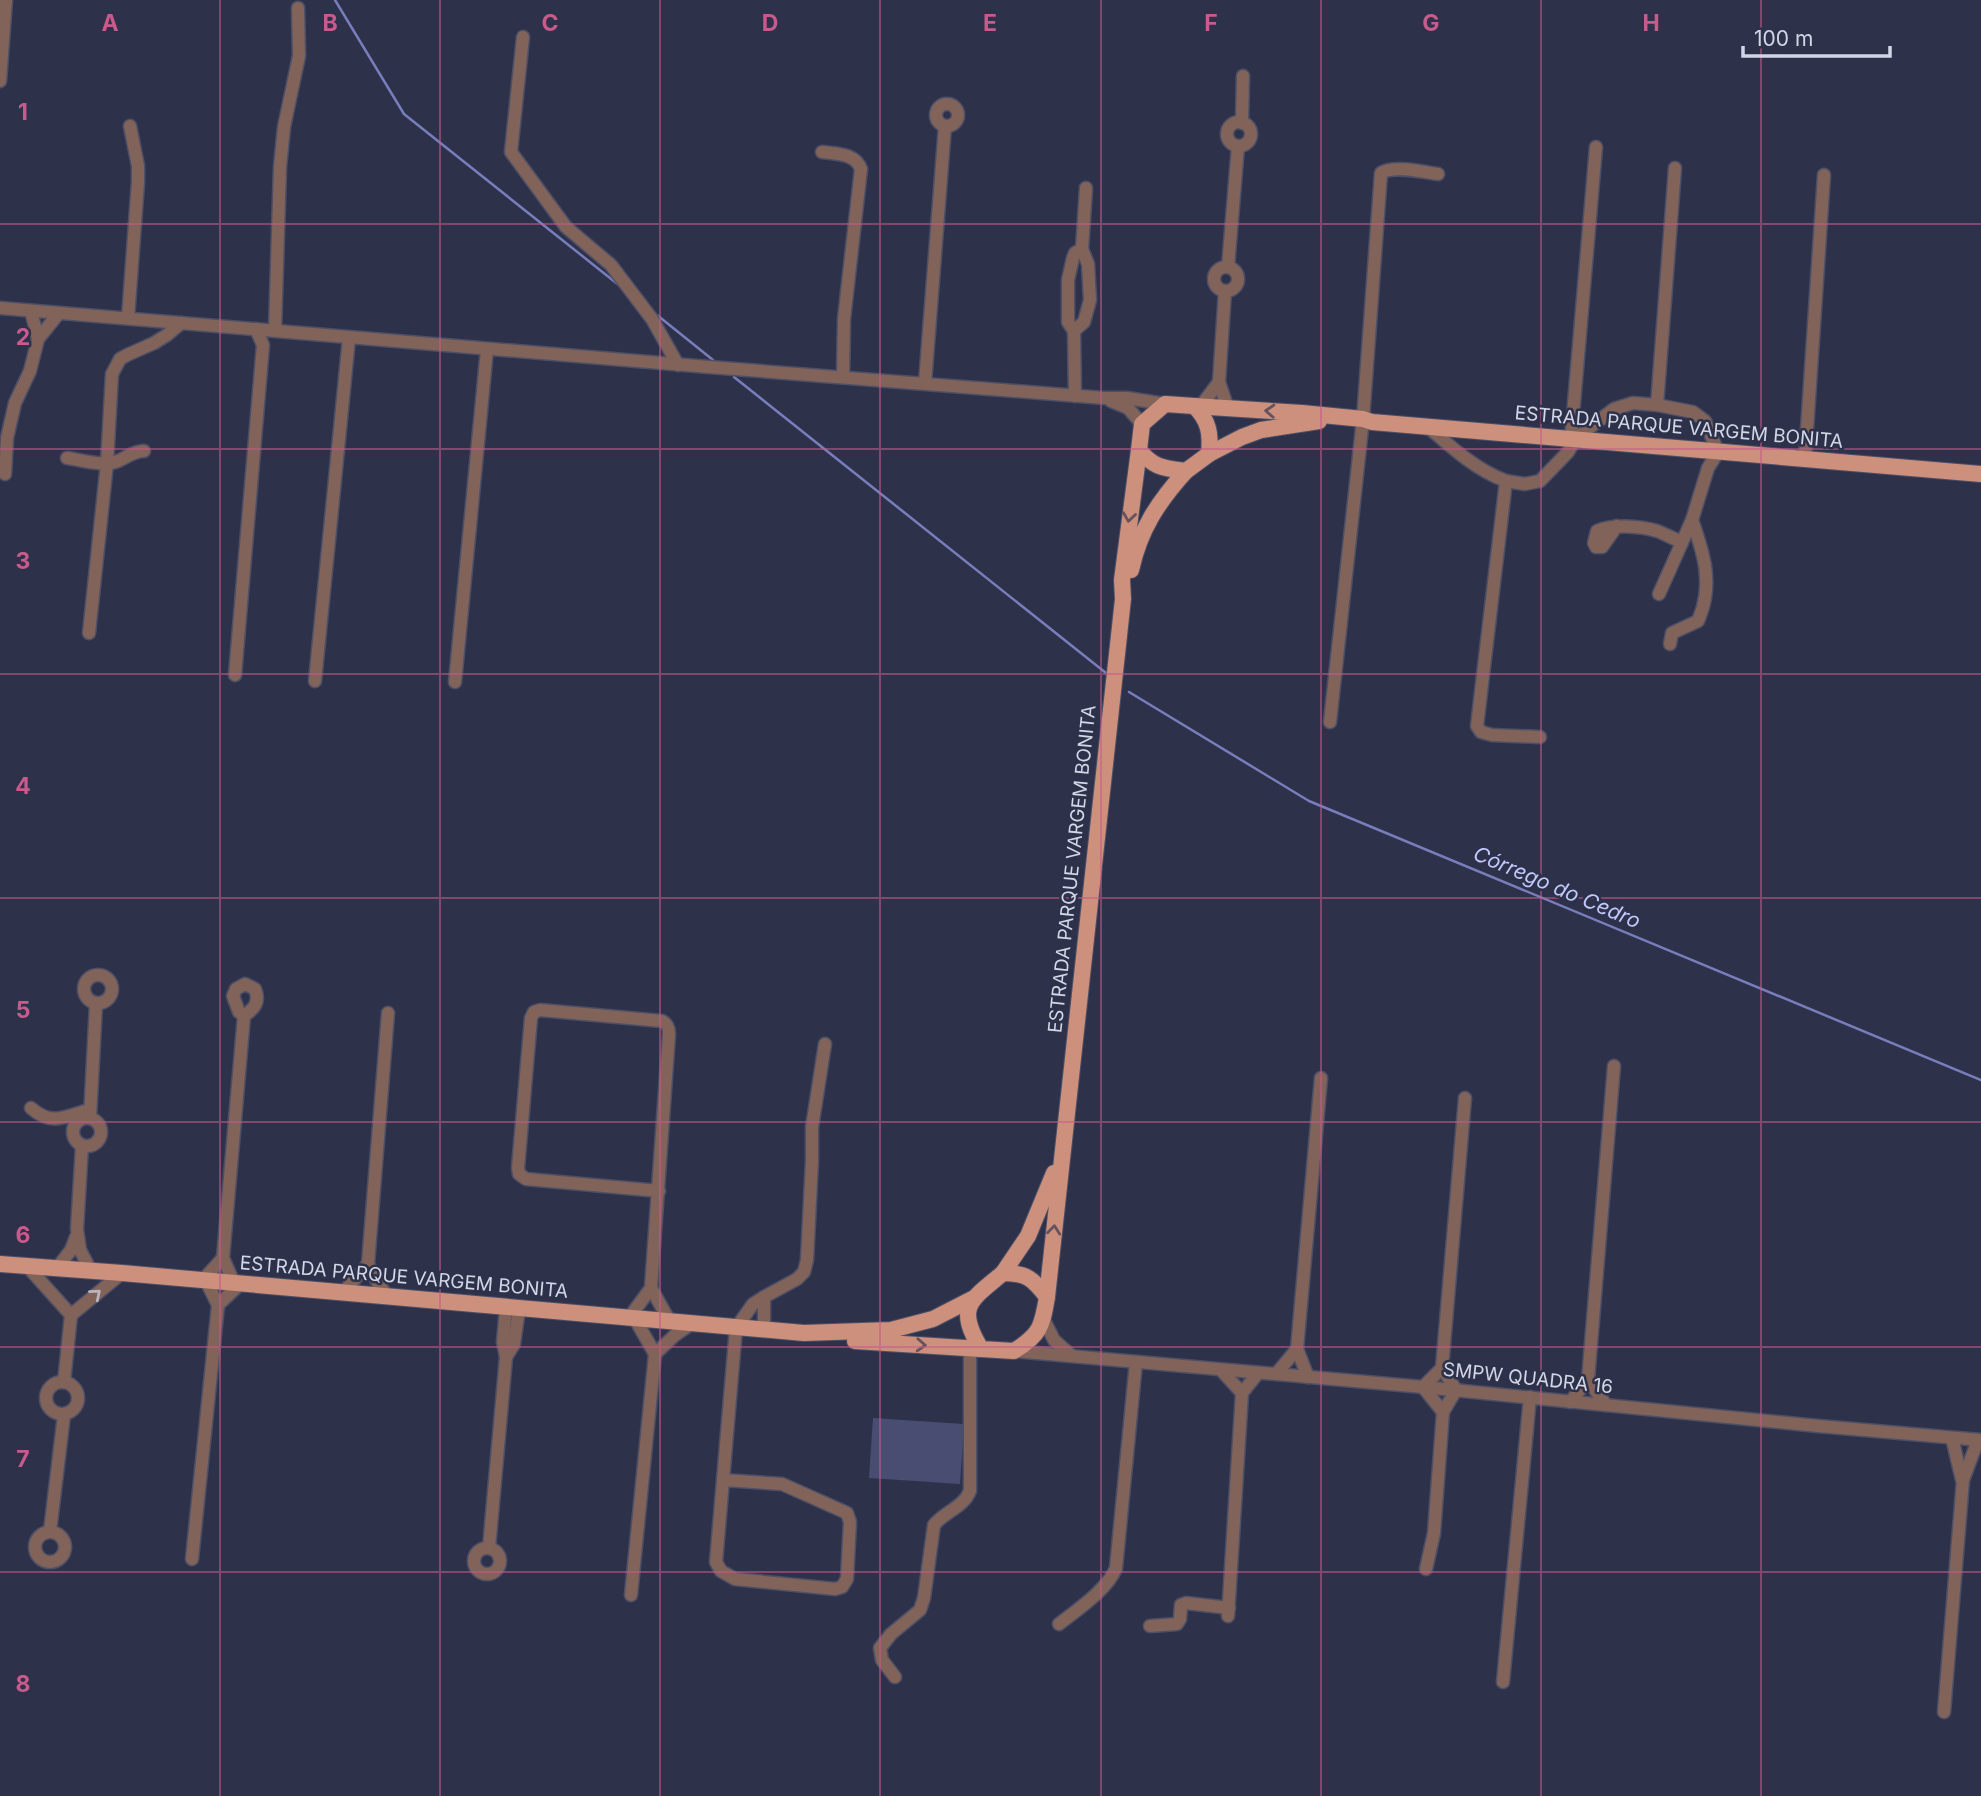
<svg xmlns="http://www.w3.org/2000/svg" width="1981" height="1796" viewBox="0 0 1981 1796" font-family="Inter,sans-serif">
<style>
.green{fill:#494d71}
.lines{fill:none;stroke-linecap:round;stroke-linejoin:round}
.stream{stroke:#787ebb;stroke-width:2.5}
.minor-casing{stroke:#4c4f66;stroke-width:15}
.major-casing{stroke:#4c4f66;stroke-width:18}
.minor{stroke:#816359;stroke-width:12}
.major{stroke:#cc907c;stroke-width:16}
.oneway{stroke:#65525c}
.oneway2{stroke:#bab4bc}
.grid{fill:none;stroke:#c85a8c;stroke-width:2;stroke-opacity:0.55}
.labels{text-anchor:middle;dominant-baseline:central;stroke-width:5;stroke-linejoin:round;paint-order:stroke}
.street-label{font-size:19px;fill:#d3d6e6;stroke:#2e314a}
.water-label{font-size:21px;font-style:italic;fill:#c1c8fc;stroke:#2e314a}
.grid-label{font-size:23px;text-anchor:middle;font-weight:bold;fill:#c85a8c;stroke:#2e314a;stroke-width:5;stroke-linejoin:round;paint-order:stroke}
</style>
<rect width="100%" height="100%" fill="#2e314a"/>
<polygon class="green" points="873,1418 964,1424 960,1484 869,1478"/>
<g class="lines">
<g class="stream">
<polyline points="335,0 404,114 620,286"/>
<polyline points="657,315 713,360"/>
<polyline points="734,377 1106,673"/>
<polyline points="1129,692 1309,801 1981,1080"/>
</g>
<g class="minor-casing">
<g id="minor">
<polyline points="523,37 511,152 566,227 611,265 652,319 678,365"/>
<polyline points="0,81 6,0"/>
<circle cx="947" cy="115" r="11"/>
<circle cx="1239" cy="134" r="12"/>
<polyline points="1242,123 1243,76"/>
<path d="M822,152C837,154 855,153 861,169L844,319L843,377"/>
<circle cx="1226" cy="279" r="12"/>
<polyline points="1228,267 1238,146"/>
<polyline points="1225,291 1219,382 1228,409"/>
<polyline points="0,308 709,367 1104,398 1127,398 1165,404"/>
<polyline points="31,311 38,339"/>
<polyline points="128,318 138,182 138,166 130,126"/>
<polyline points="275,330 280,167 284,127 299,56 298,8"/>
<polyline points="1074,331 1068,322 1068,280 1073,258 1075,253 1082,249"/>
<polyline points="925,383 945,126"/>
<polyline points="1075,396 1074,331 1084,322 1090,300 1088,264 1082,249 1086,188"/>
<polyline points="1111,401 1128,408 1142,424"/>
<polyline points="1657,405 1675,168"/>
<polyline points="1200,407 1219,382"/>
<path d="M1427,426C1451,447 1476,470 1506,481"/>
<polyline points="1571,438 1596,147"/>
<path d="M67,458C82,460 104,467 118,461C127,457 134,451 144,451"/>
<polyline points="1805,459 1824,175"/>
<polyline points="5,474 7,438 15,403 30,371 38,339 59,313"/>
<path d="M1617,526L1602,547H1596L1594,543L1597,531C1612,524 1641,526 1657,531C1665,534 1674,539 1682,542"/>
<polyline points="89,633 107,463 112,374 120,359 127,355 154,343 167,335 181,323"/>
<path d="M1670,644L1672,633L1698,621C1714,585 1704,554 1692,520"/>
<polyline points="235,675 263,345 256,329"/>
<polyline points="315,681 349,338"/>
<polyline points="455,682 487,349"/>
<path d="M1330,722L1363,419L1381,173C1393,165 1423,172 1438,174"/>
<polyline points="1540,737 1492,735 1481,732 1477,726 1506,481 1525,484 1540,481 1568,452 1576,438 1614,409 1633,403 1657,405 1693,412 1705,421 1718,452 1708,468 1692,520 1659,594"/>
<circle cx="98" cy="989" r="14"/>
<polyline points="388,1013 368,1264 378,1283 388,1297"/>
<path d="M31,1108C50,1125 63,1118 85,1111"/>
<polyline points="90,1117 96,1004"/>
<circle cx="87" cy="1132" r="14"/>
<polyline points="82,1146 77,1229 80,1250 91,1271"/>
<polyline points="27,1266 71,1315"/>
<polyline points="57,1268 71,1250 76,1237"/>
<polyline points="203,1280 223,1258"/>
<path d="M234,1283L223,1258L244,1016C255,1008 260,1002 255,989L245,984L236,989L233,996L239,1012L244,1016"/>
<polyline points="651,1288 670,1322"/>
<polyline points="343,1293 368,1264"/>
<polyline points="218,1305 240,1284"/>
<path d="M629,1318L651,1288L669,1034C669,1028 668,1024 662,1021L540,1010L534,1012L531,1018L518,1168L519,1174L526,1179L659,1191"/>
<polyline points="1043,1318 1054,1340 1072,1356"/>
<polyline points="764,1329 764,1297 797,1279 804,1272 807,1260 812,1161 812,1127 825,1044"/>
<polyline points="1014,1351 1423,1387 1818,1426 1981,1440"/>
<polyline points="655,1354 675,1335 691,1324"/>
<polyline points="506,1357 514,1344 519,1309"/>
<polyline points="1442,1368 1423,1387 1443,1412"/>
<polyline points="1221,1370 1242,1393"/>
<polyline points="1276,1374 1297,1349"/>
<polyline points="1308,1377 1297,1349 1321,1078"/>
<polyline points="1588,1380 1606,1405"/>
<circle cx="62" cy="1398" r="16"/>
<polyline points="64,1382 71,1315 122,1273"/>
<polyline points="1570,1402 1588,1380 1614,1066"/>
<polyline points="1952,1438 1962,1480"/>
<polyline points="723,1480 782,1484 847,1513 850,1522 847,1579 842,1587 835,1589 735,1579 721,1571 716,1562 736,1328 753,1304 764,1297"/>
<polyline points="50,1531 64,1415"/>
<circle cx="50" cy="1547" r="15"/>
<circle cx="487" cy="1561" r="13"/>
<polyline points="489,1548 506,1357 503,1342 506,1308"/>
<polyline points="192,1559 218,1305 206,1281"/>
<polyline points="1426,1569 1434,1533 1443,1412 1456,1390 1442,1368 1465,1098"/>
<polyline points="631,1595 655,1354 635,1319"/>
<polyline points="1228,1616 1242,1393 1258,1373"/>
<path d="M1059,1624C1077,1610 1108,1589 1116,1568L1136,1362"/>
<polyline points="1150,1626 1177,1624 1180,1619 1181,1605 1186,1603 1229,1608"/>
<path d="M895,1677L882,1660L880,1648L891,1634L920,1610L924,1598L934,1525C945,1511 963,1508 970,1491V1348"/>
<polyline points="1503,1682 1530,1397"/>
<polyline points="1944,1712 1963,1480 1978,1440"/>
</g>
</g>
<g class="major-casing">
<g id="major">
<path d="M1165,404L1194,406C1209,420 1211,434 1209,454L1186,471C1163,468 1154,468 1139,450L1142,424Z"/>
<polyline points="1194,406 1302,413 1363,419 1372,422 1981,474"/>
<polyline points="1209,454 1242,437 1261,430 1319,421"/>
<path d="M1131,570C1140,529 1158,502 1186,471"/>
<polyline points="0,1264 122,1273 804,1333 891,1330 933,1319 972,1299"/>
<path d="M1003,1273C1027,1273 1033,1279 1047,1297C1042,1327 1040,1335 1014,1351L981,1349C955,1306 971,1300 1003,1273Z"/>
<polyline points="1003,1273 1028,1236 1054,1173"/>
<polyline points="1047,1297 1123,599 1122,580 1139,450"/>
<polyline points="855,1341 981,1349"/>
</g>
</g>
<use href="#minor" class="minor"/>
<use href="#major" class="major"/>
</g>
<defs><path id="oneway-chevron" d="M-2-3.5L2.5 0L-2 3.5" fill="none" stroke-width="1.6" stroke-linecap="round" stroke-linejoin="round" transform="scale(1.75)"/></defs>
<g class="oneway">
<use href="#oneway-chevron" transform="translate(1270 411) rotate(-177)"/>
<use href="#oneway-chevron" transform="translate(1129 517) rotate(98)"/>
<use href="#oneway-chevron" transform="translate(1054 1230) rotate(-84)"/>
<use href="#oneway-chevron" transform="translate(921 1345) rotate(3)"/>
</g>
<use class="oneway2" href="#oneway-chevron" transform="translate(96 1294) rotate(-40)"/>
<path class="grid" d="M220,0V1796M440,0V1796M660,0V1796M880,0V1796M1101,0V1796M1321,0V1796M1541,0V1796M1761,0V1796M0,224H1981M0,449H1981M0,674H1981M0,898H1981M0,1122H1981M0,1347H1981M0,1572H1981"/>
<g class="labels">
<g class="street-label">
<text transform="translate(1679 427) rotate(5)">ESTRADA PARQUE VARGEM BONITA</text>
<text transform="translate(1072 869) rotate(-84)">ESTRADA PARQUE VARGEM BONITA</text>
<text transform="translate(404 1277) rotate(5)">ESTRADA PARQUE VARGEM BONITA</text>
<text transform="translate(1528 1378) rotate(6)">SMPW QUADRA 16</text>
</g>
<g class="water-label">
<text transform="translate(1557 887) rotate(23)">Córrego do Cedro</text>
</g>
</g>
<g class="grid-label">
<text x="110" y="31">A</text>
<text x="330" y="31">B</text>
<text x="550" y="31">C</text>
<text x="770" y="31">D</text>
<text x="990" y="31">E</text>
<text x="1211" y="31">F</text>
<text x="1431" y="31">G</text>
<text x="1651" y="31">H</text>
<text x="23" y="120">1</text>
<text x="23" y="345">2</text>
<text x="23" y="569">3</text>
<text x="23" y="794">4</text>
<text x="23" y="1018">5</text>
<text x="23" y="1243">6</text>
<text x="23" y="1467">7</text>
<text x="23" y="1692">8</text>
</g>
<path d="M1743 46v10h147v-10" fill="none" stroke="#d3d6e6" stroke-width="3.5"/>
<text x="1754" y="46" font-size="21" fill="#d3d6e6" stroke="#2e314a" stroke-width="5" paint-order="stroke">100 m</text>
</svg>
